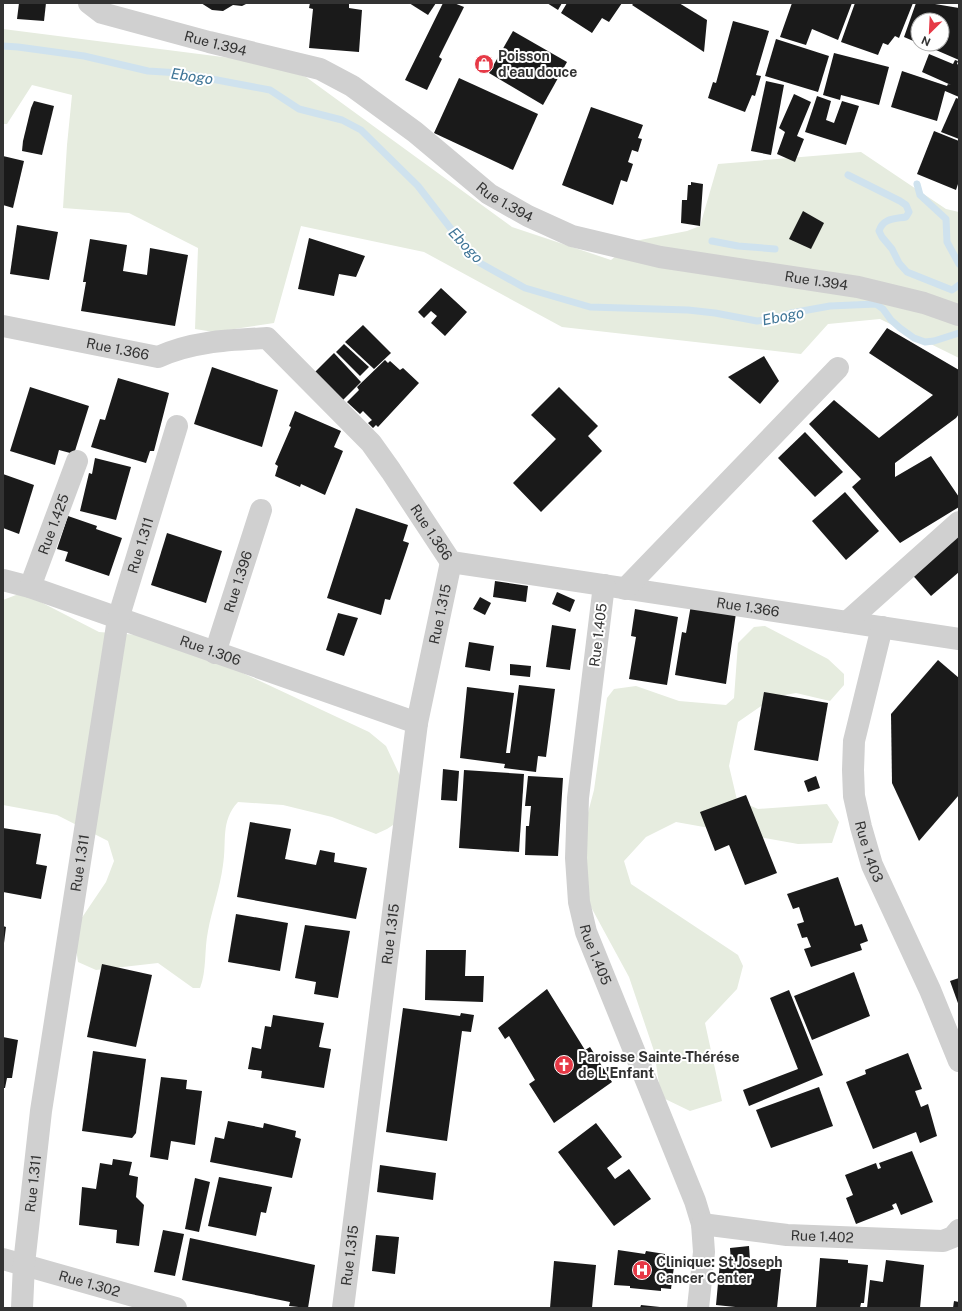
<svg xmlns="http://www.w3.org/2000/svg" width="962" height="1311" viewBox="0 0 962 1311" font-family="'Public Sans',sans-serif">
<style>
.green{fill:#e6ecdf}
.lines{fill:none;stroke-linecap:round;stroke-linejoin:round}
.stream{stroke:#cfe2ee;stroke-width:7}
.building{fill:#1a1a1a}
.minor{stroke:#d0d0d0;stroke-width:22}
.labels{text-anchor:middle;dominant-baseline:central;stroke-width:4;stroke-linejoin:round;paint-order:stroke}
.street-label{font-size:14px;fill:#333;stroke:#fff}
.poi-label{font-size:14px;font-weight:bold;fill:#333;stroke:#fff;text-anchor:start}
.water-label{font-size:15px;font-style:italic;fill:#3f7597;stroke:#fff}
</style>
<rect width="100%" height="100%" fill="#fff"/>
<g class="green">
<polygon points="3,29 262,62 306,77 512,227 611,260 635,241 687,231 700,226 718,164 861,152 946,209 959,212 959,358 880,319 828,324 801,354 562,327 424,252 301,226 274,323 214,332 195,329 198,248 129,213 63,208 67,145 72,95 32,85 7,124 3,124"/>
<path d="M16,595H27L99,632L152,636L176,642L369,732L386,746L401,778L396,823L387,829L376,834L332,817L283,805L238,802C220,821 227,842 223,865C220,888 212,909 208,931C204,950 207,970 200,988H193L158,963L96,970L78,962L75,941L81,919L106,882L114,861L108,841L57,815L3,805V600Z"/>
<polygon points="765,626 828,659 844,674 844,685 830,701 796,693 774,697 738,722 729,766 737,800 758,809 827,804 839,822 832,843 798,844 676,822 646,837 624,861 631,884 738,955 743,966 737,989 705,1023 722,1101 690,1111 661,1097 654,1051 629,977 585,896 576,858 594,790 607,698 614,689 636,686 679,701 726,705 734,698 738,643 754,627"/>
</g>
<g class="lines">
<g class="stream">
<polyline points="3,46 18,47 84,56 148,71 180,73 270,90 299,109 342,120 361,130 418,186 468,251 480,263 525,288 590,307 688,310 715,313 757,321 774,319 791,313 830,306 876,304 883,309 891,320 900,328 914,338 925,342 934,341 959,333"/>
<path d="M848,175L900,201L906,205L909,212L906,217C894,219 883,218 879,231L882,237L892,249L899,263L907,272L952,290L959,285"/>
<polyline points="917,184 920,195 946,219 947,242 959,264"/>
<polyline points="712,241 738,246 775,249"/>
</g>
</g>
<g class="building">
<polygon points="19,3 46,3 44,21 17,19"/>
<polygon points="201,3 248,3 242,6 233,5 223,11 212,10"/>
<polygon points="310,3 349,3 349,8 362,10 359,52 309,48 313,9 309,8"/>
<polygon points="409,3 436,3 428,15"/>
<polygon points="443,3 454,3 464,7 439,57 442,59 427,90 405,80"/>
<polygon points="547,3 562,3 558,10"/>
<polygon points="567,3 622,3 609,22 602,18 592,33 561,13"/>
<polygon points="634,3 679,3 707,20 704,52 632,5"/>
<polygon points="792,3 852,3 838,40 812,29 806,45 780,37"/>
<polygon points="855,3 913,3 899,38 895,36 888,45 883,43 878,55 841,42"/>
<polygon points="916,3 929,3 959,8 959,60 922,44 942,44 942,20 918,20 918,43 904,37"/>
<polygon points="733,21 769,31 756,75 761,76 755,96 752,95 745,112 708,98 713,82 716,83"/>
<polygon points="513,31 567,62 543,105 489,73"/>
<polygon points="776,39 829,56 818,92 765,76"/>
<polygon points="834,53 889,67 879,105 841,95 840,100 823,95"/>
<polygon points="929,54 953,64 955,60 958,61 957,64 959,65 959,97 945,91 937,121 891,107 902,71 947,86 948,84 951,85 922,72"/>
<polygon points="459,78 538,114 513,170 434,133"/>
<polygon points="766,81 784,85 771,155 751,151"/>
<polygon points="794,94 811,102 797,136 804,139 795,162 777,154 785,132 779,128"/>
<polygon points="817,96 831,101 826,120 834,123 842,101 859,106 846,145 805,132"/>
<polygon points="956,98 959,99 959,139 941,132"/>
<polygon points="34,101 54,106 42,155 22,151 23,141 31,108"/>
<polygon points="591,107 643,125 638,138 642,139 638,152 632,150 628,162 633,164 627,182 621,180 613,205 562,185"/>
<polygon points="934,131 959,141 959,181 956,190 917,174"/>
<polygon points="3,156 24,161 13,208 3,205"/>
<polygon points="691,182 703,184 700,226 681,223 682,200 687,200 688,185 691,185"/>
<polygon points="803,211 824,223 811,249 789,239"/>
<polygon points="17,225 58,232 49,280 10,274"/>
<polygon points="309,238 365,256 356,277 339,274 334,296 298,289"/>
<polygon points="90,239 127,245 123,271 147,275 150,248 188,255 175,326 81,311 86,282 83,282"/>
<polygon points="441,288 467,312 445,336 431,323 437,316 431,311 424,318 418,312"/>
<polygon points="363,325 391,353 374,369 345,342"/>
<polygon points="887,328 959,370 959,414 956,418 895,463 895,477 931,456 959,497 959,507 900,543 852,487 861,479 809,424 834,400 879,438 933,395 869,353"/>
<polygon points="344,344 369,367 360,376 336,352"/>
<polygon points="334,353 361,382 341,402 314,373"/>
<polygon points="764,356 779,381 760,404 728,377"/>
<polygon points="385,360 388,363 390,361 400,370 403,368 419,383 378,427 376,425 373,428 368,423 372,420 363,411 360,414 347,402 359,390 357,387"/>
<polygon points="212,367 278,390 262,447 194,424"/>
<polygon points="118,378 169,393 154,451 150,451 146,463 91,447 100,419 105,420"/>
<polygon points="30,387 89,406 74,454 59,450 55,465 10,451"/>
<polygon points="559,387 598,426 588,436 602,451 541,512 513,483 556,439 531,415"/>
<polygon points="295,411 341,431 334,447 343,451 325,495 301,484 300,487 275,476 278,466 275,464 291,427 289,426"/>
<polygon points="805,432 843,472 815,497 778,458"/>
<polygon points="95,458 131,467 116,520 80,511 89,473 92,474"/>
<polygon points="3,474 34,485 19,534 3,528"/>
<polygon points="845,492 879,531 846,560 812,521"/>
<polygon points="356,508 408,525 403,541 409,543 390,600 385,599 381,615 327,598"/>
<polygon points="68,516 97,526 96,529 122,538 109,576 65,561 68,552 57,549"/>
<polygon points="959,530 959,572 931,596 909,571"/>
<polygon points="167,533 222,551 206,603 151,585"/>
<polygon points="495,581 528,586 526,602 493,597"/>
<polygon points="557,592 575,600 570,612 552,604"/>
<polygon points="480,597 491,603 485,615 473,609"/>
<polygon points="691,605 736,613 726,684 675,675 682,632 686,633"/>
<polygon points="635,609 678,617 667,685 629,679 636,637 631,636"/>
<polygon points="338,613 358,618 344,656 326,650"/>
<polygon points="552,625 576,629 570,670 546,667"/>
<polygon points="469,642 494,646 490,671 465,667"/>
<polygon points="938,660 959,678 959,795 919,841 892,783 891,714"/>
<polygon points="510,664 531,666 530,677 510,675"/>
<polygon points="519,685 555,689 546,757 538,756 536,772 504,768 505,764 460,758 467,687 514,693 506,753 510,753"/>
<polygon points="764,692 828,703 818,761 754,750"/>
<polygon points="443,769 459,771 457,801 441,800"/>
<polygon points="464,770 524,774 519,852 459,848"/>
<polygon points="528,776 563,778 558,856 525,855 526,826 529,826 531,806 525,806"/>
<polygon points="816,776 820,788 808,792 804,781"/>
<polygon points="746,795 777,873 745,885 729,845 715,851 700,812"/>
<polygon points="250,822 291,829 285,859 316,865 320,850 335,853 334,862 367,868 356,919 237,897"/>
<polygon points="3,828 41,834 36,864 47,866 41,899 3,892"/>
<polygon points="838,877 855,926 862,924 868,941 860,944 862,950 811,967 804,949 811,947 807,937 802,938 797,924 804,922 799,907 793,909 787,894"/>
<polygon points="236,914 288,923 280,971 228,962"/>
<polygon points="305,925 350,931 338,998 314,994 316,982 295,978"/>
<polygon points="3,926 6,927 4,943 3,942"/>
<polygon points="426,950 466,950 465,976 484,976 483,1002 425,1000"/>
<polygon points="102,964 152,975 136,1047 87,1037"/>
<polygon points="854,972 870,1016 812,1040 794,996"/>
<polygon points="959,978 959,1006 950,981"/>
<polygon points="547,989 585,1050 590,1047 612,1082 554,1123 529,1084 535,1080 509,1036 505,1039 498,1028"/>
<polygon points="789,990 823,1075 749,1106 743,1090 798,1069 770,998"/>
<polygon points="403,1008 460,1016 461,1013 474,1015 471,1032 462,1031 447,1141 386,1132"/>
<polygon points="273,1015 324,1023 319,1047 331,1049 324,1088 261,1078 262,1071 248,1069 252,1047 261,1049 265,1026 271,1027"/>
<polygon points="3,1037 18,1040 12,1078 7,1078 5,1088 3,1088"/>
<polygon points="93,1051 146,1059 136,1133 132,1138 82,1131"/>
<polygon points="908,1053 922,1089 915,1091 921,1107 928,1104 937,1136 920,1143 916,1132 873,1149 846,1082 866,1074 865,1070"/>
<polygon points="161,1077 187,1080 186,1089 202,1091 195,1145 171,1141 168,1160 150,1157"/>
<polygon points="819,1087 833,1126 771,1148 756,1110"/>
<polygon points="228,1121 263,1128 264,1123 296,1131 295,1137 301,1139 292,1178 210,1162 215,1137 224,1139"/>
<polygon points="596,1123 622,1157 607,1168 615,1179 629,1169 651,1199 614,1226 558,1152"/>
<polygon points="912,1151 933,1202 901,1215 896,1203 892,1205 894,1209 856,1224 846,1198 853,1195 845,1175 876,1163 878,1169 881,1168 879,1163"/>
<polygon points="113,1159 132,1162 129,1175 138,1177 136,1197 144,1205 139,1246 116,1243 117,1230 79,1225 82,1187 96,1189 100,1163 112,1165"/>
<polygon points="380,1165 436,1173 433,1200 377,1192"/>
<polygon points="219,1177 272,1187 266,1213 261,1212 256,1236 208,1226"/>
<polygon points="195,1178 210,1182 199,1232 185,1229"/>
<polygon points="163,1230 184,1234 175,1276 154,1272"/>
<polygon points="376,1235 399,1237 395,1274 372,1271"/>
<polygon points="190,1238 315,1265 308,1308 289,1306 290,1302 182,1280"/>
<polygon points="749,1246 750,1260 731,1262 730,1248"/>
<polygon points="618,1250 645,1254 646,1251 665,1254 665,1258 675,1259 671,1289 661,1288 661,1291 630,1288 630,1286 614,1285"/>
<polygon points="820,1258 848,1260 848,1263 868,1265 864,1303 861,1303 860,1308 816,1308"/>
<polygon points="886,1260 924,1265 920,1308 867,1308 870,1280 883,1282"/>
<polygon points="554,1261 596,1265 592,1308 550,1308"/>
<polygon points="720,1262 755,1266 754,1269 781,1269 777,1308 745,1308 716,1305"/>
<polygon points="954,1301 959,1302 959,1308 953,1308"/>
<polygon points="641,1305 660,1307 659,1308 640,1308"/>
</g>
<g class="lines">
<g class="minor">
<path id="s1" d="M89,3L102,13L209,42L320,69L352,86L415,132L489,194L528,216L572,236L660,257L858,287L924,303L958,315"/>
<path id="s2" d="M3,326L158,357C192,341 230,340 267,338L371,443L391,471L451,562L959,639"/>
<path id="s3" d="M3,580L30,587L417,723"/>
<path id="s4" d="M604,585L578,798L576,858L579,902L586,932L695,1201L702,1224L704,1252L698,1308"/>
<path id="s5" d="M30,587L77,461"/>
<polyline points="625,589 838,368"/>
<polyline points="847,622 959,522"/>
<path id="s6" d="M882,627L854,741L853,770L854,796L861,827L872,865L930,990L959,1061"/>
<path id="s7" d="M215,653L261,510"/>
<path id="s8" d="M702,1224L787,1235L943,1241L953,1237L959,1230"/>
<path id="s9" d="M3,1259L176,1308"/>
<path id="s10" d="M22,1308L24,1264L41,1111L118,619L177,426"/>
<path id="s11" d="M343,1308L417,723L451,562"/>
</g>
</g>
<defs>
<g id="shop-disc" transform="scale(1)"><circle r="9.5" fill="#e63946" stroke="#fff"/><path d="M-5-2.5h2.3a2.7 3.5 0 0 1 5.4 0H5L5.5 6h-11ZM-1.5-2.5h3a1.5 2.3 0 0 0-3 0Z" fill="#fff"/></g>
<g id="church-disc" transform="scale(1)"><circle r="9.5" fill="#e63946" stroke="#fff"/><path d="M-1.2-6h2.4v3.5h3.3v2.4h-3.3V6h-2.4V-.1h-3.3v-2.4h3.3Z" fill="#fff"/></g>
<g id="hospital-disc" transform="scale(1)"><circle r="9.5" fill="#e63946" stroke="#fff"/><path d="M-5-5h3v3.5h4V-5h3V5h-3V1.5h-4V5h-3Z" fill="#fff"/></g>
</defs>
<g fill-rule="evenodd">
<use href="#shop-disc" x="484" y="64"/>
<use href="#church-disc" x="564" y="1065"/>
<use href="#hospital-disc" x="642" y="1270"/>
</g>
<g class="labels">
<g class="street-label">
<text stroke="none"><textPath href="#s1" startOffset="134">Rue 1.394</textPath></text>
<text stroke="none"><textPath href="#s1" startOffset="470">Rue 1.394</textPath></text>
<text stroke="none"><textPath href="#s1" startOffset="794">Rue 1.394</textPath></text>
<text stroke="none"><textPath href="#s2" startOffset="117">Rue 1.366</textPath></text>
<text stroke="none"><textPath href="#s5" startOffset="67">Rue 1.425</textPath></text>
<text stroke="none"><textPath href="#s2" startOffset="525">Rue 1.366</textPath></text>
<text stroke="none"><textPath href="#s10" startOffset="773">Rue 1.311</textPath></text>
<text stroke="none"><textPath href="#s7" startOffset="75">Rue 1.396</textPath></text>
<text stroke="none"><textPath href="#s2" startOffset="861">Rue 1.366</textPath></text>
<text stroke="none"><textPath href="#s11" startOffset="701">Rue 1.315</textPath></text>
<text transform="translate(598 635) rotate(-83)">Rue 1.405</text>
<text stroke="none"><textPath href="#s3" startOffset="219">Rue 1.306</textPath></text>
<text stroke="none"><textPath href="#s6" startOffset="230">Rue 1.403</textPath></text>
<text stroke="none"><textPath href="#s10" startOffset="449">Rue 1.311</textPath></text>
<text stroke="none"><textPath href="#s11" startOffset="377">Rue 1.315</textPath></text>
<text stroke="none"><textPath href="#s4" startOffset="374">Rue 1.405</textPath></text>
<text stroke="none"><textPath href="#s10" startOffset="125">Rue 1.311</textPath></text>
<text stroke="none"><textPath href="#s8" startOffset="121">Rue 1.402</textPath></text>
<text stroke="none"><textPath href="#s11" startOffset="53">Rue 1.315</textPath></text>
<text stroke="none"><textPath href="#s9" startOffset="90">Rue 1.302</textPath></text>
</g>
<g class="poi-label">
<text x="498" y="56">Poisson<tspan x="498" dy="16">d'eau douce</tspan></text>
<text x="578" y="1057">Paroisse Sainte-Thérése<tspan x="578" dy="16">de L'Enfant</tspan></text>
<text x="656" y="1262">Clinique: St Joseph<tspan x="656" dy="16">Cancer Center</tspan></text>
</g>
<g class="water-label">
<text transform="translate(192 76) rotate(8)">Ebogo</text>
<text transform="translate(466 245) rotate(47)">Ebogo</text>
<text transform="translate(783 316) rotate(-11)">Ebogo</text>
</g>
</g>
<rect width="962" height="1311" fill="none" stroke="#333333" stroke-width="8"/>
<g transform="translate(930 32) rotate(204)"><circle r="19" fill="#ffffff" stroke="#adadad"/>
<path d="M0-3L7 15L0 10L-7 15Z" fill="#e63946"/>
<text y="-6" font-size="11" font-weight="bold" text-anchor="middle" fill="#333333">N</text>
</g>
</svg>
